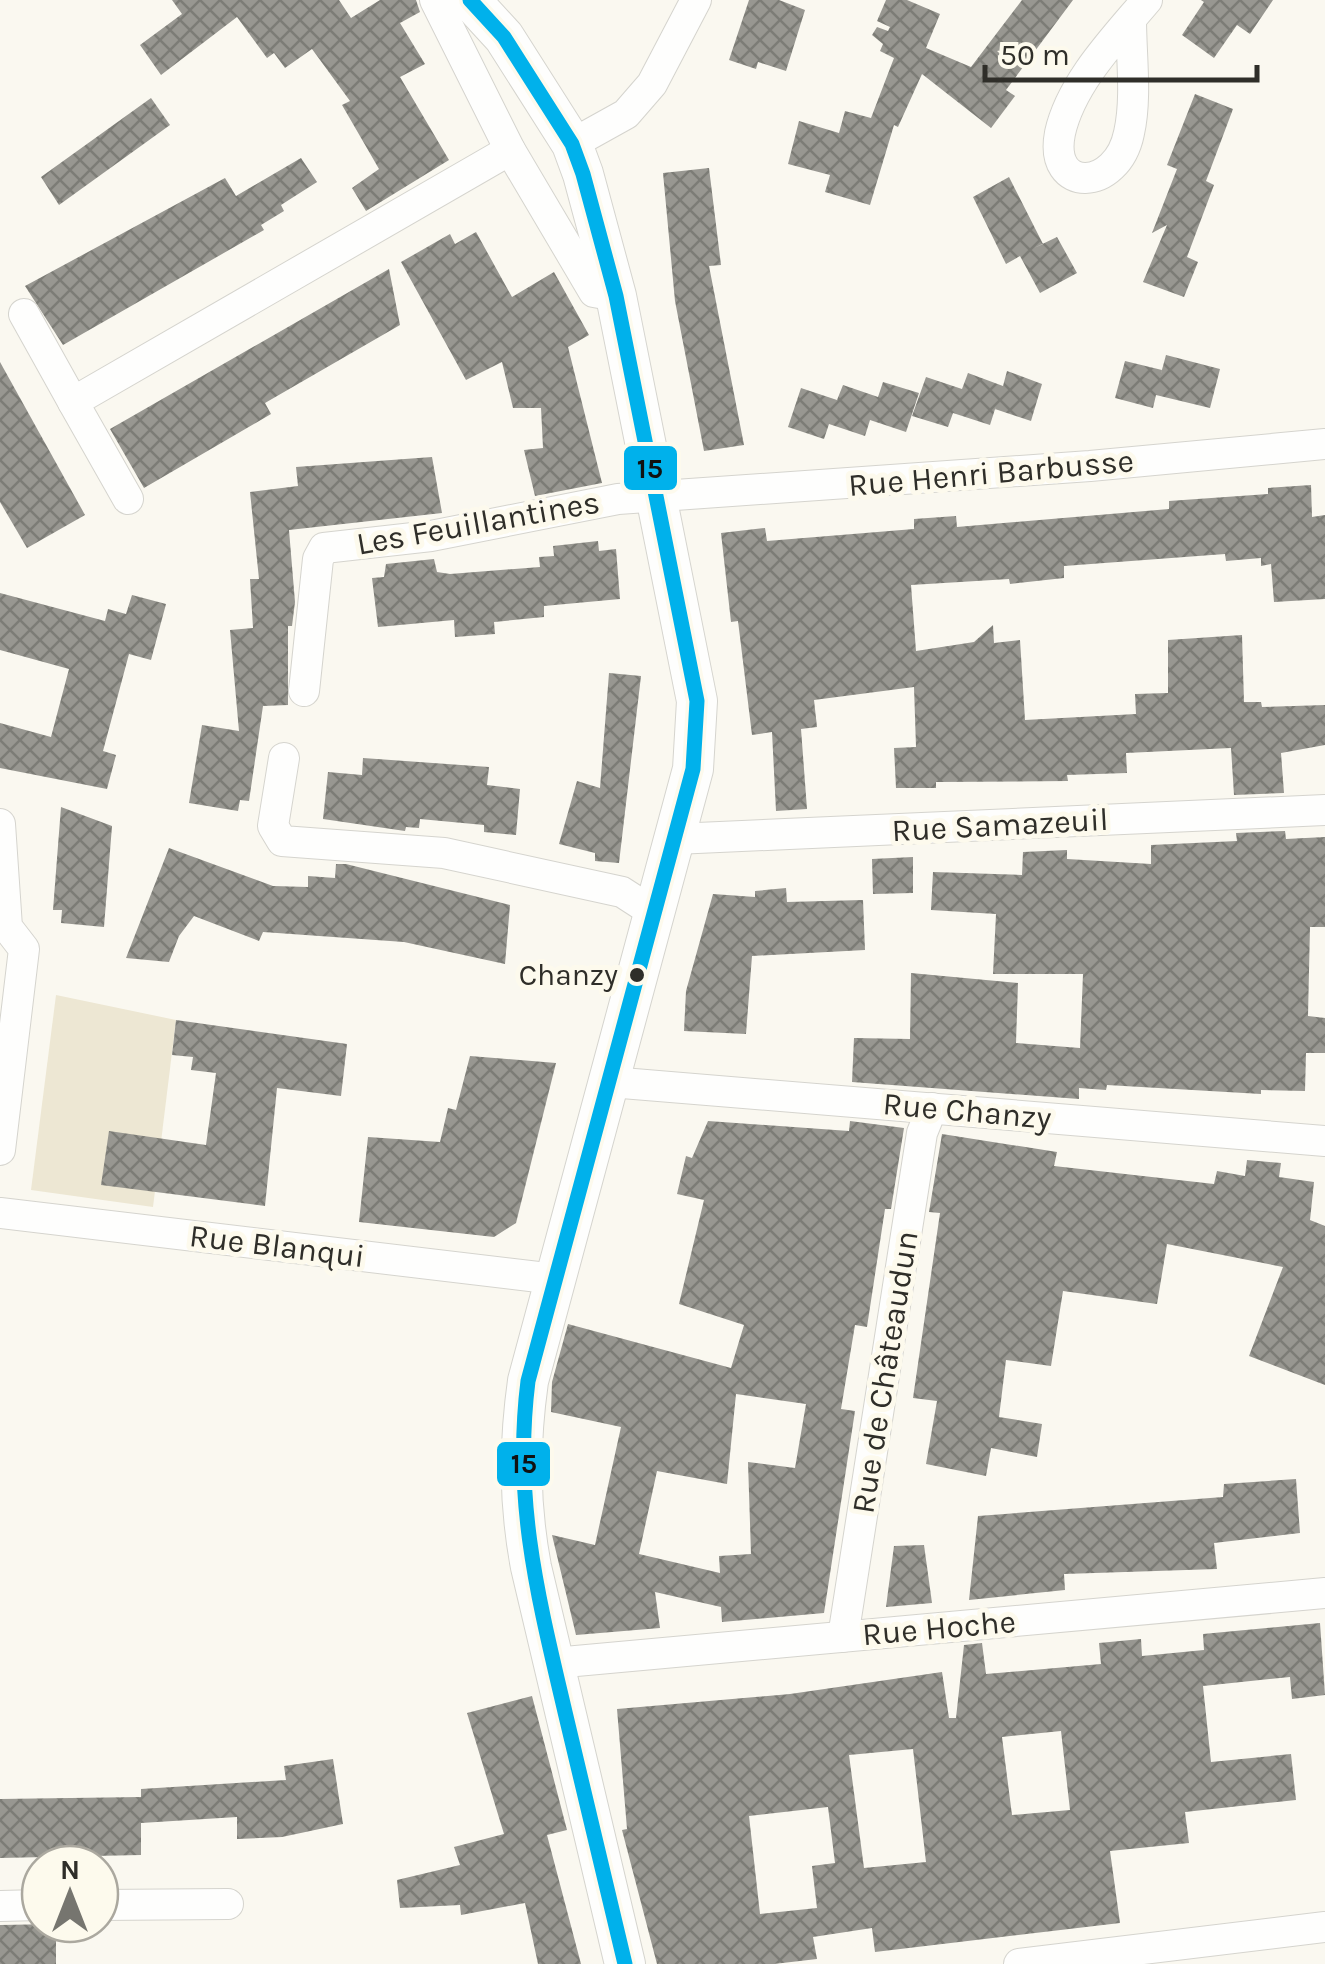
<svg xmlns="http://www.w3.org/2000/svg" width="1325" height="1964" viewBox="0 0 1325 1964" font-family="Karla,sans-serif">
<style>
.green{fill:#ede7d3}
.building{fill:url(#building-cross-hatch);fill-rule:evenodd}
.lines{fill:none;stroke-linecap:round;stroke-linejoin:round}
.minor-casing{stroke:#d5d4ce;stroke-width:32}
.tertiary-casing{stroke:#d5d4ce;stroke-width:42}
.minor{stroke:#fefefd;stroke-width:30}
.tertiary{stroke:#fefefd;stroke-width:40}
.bus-1-casing{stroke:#fdfaed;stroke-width:22}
.bus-1{stroke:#00b1eb;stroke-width:15}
.bus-dot{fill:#2f2e29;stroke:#fdfaed;stroke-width:4}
.labels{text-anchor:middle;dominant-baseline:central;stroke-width:10;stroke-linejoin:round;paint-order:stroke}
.bus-label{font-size:30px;fill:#2f2e29;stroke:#fdfaed;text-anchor:end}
.street-label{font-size:32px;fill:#2f2e29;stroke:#fdfaed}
.line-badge{stroke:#fdfaed;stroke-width:4}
.pale-badge-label{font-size:28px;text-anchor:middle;font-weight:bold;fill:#111}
</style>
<defs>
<pattern id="building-cross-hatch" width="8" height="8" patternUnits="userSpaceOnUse" patternTransform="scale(2.5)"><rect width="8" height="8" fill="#989791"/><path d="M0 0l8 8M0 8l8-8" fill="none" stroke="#7c7c76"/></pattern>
</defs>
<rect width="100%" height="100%" fill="#faf8f0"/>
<polygon class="green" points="56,995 176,1020 153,1207 31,1190"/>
<g class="building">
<polygon points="172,0 339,0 351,18 380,0 416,0 420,12 400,23 425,64 400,77 449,160 366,211 352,188 379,169 342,105 350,101 312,49 285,68 274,53 267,58 237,17 161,75 140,45 182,14"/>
<polygon points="749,0 779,0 805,10 786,71 758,62 756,69 729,60"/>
<polygon points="886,0 907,0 940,14 926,48 971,67 1022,0 1073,0 1006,90 1015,96 991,128 922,74 898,127 894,125 870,205 825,192 830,175 788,164 799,121 839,133 845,111 871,118 894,58 880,51 883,44 872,35 877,27 888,31 890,27 877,21"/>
<polygon points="1201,0 1273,0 1250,34 1237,25 1214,58 1182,35 1204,2"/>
<polygon points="1195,94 1233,109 1206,181 1214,185 1187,257 1198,262 1184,297 1143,282 1167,225 1152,233 1177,169 1167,165"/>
<polygon points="151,98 170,125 59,205 41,177"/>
<polygon points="301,158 317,182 281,205 284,211 261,225 264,230 63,345 25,286 225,178 236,196"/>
<polygon points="709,168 721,265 709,266 744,445 704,451 675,301 663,173"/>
<polygon points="1009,177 1043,244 1034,248 1057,237 1077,273 1040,293 1020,256 1006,264 973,197"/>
<polygon points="476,232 512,297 554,272 589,335 568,347 602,483 535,496 524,450 543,448 541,408 513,408 502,362 466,380 401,262 450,234 455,244"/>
<polygon points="389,269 400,325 265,403 271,414 144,488 110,429"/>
<polygon points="1166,355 1220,369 1210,408 1156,395 1153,408 1115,398 1125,361 1162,370 1160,377"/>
<polygon points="0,362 85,515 27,548 0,502"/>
<polygon points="1007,371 1042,384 1031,421 995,409 996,406 990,425 953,413 948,427 912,416 926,377 962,389 968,373 1003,386"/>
<polygon points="883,382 919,393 906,432 870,420 865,436 829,424 824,439 788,427 801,388 837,400 843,385 878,397"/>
<polygon points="432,457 442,513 289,530 295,602 292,626 288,626 288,705 263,706 249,801 240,800 238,811 189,803 202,725 239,731 230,630 253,628 250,579 259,579 250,492 298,486 296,467"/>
<polygon points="1311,485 1312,517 1325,515 1325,599 1274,602 1271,564 1261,566 1261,558 1226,561 1225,554 1064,566 1064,578 1010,584 1009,579 911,585 916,651 974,642 993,625 994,643 1020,640 1025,720 1136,714 1135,694 1168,693 1168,640 1242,635 1244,702 1261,702 1262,707 1325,705 1325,745 1281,753 1284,793 1234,795 1231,748 1126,753 1127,773 1067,775 1068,781 936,782 936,788 896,788 894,748 916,747 914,687 814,700 817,727 801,729 807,809 776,811 772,732 752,735 738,621 731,622 721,533 765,528 767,541 914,529 914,519 956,516 957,527 1169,509 1169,501 1268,494 1268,488"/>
<polygon points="598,541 599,551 616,549 620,599 544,606 544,617 494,622 495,634 455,637 454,620 378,627 372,578 384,577 386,564 434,559 437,572 450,574 540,567 539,557 554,556 553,546"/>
<polygon points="0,593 105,621 108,609 126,614 132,595 166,604 151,660 129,654 103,751 116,755 107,789 0,768 0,723 51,737 69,669 0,650"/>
<polygon points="609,673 641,676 619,863 595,861 595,853 559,844 577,781 600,788"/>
<polygon points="363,758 489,767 487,785 520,789 516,835 484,832 484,825 420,819 419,828 406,827 405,831 323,819 328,772 362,775"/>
<polygon points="61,807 112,826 104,927 61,923 62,910 53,910"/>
<polygon points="1285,831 1286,839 1325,837 1325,927 1310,927 1308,1016 1325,1018 1325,1053 1306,1053 1305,1091 1261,1090 1261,1094 1107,1085 1106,1090 1079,1088 1079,1099 852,1082 854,1038 910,1039 911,973 1018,983 1016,1043 1080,1048 1083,974 993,974 996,914 931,910 933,872 1022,875 1023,852 1067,850 1067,859 1151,864 1151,845 1237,841 1236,833"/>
<polygon points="169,848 273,886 308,887 308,876 335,878 336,864 346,864 510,905 505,964 404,942 263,932 259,941 194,916 179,936 169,962 126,958"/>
<polygon points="913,857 913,893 873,894 872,859"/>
<polygon points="786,888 787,902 863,900 865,950 752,956 746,1034 684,1031 686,991 713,894 755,897 755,891"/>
<polygon points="176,1020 347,1044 341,1096 277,1088 265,1206 101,1185 109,1131 206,1145 216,1073 191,1070 193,1057 172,1055"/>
<polygon points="470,1056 556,1063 516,1223 494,1237 359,1222 368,1137 440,1142 448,1108 456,1110"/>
<path d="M708,1121L849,1131L850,1121L904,1128L891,1209H885L867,1327L855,1325L841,1409L855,1411L824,1613L722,1622L721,1607L655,1592L660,1628L576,1635L552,1535L595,1545L621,1427L551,1412L552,1382L568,1324L731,1368L744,1325L679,1304L704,1200L677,1194L686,1156L692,1158ZM736,1394L806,1404L795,1468L748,1462L751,1554L719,1556L720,1573L639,1554L657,1471L727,1484Z"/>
<polygon points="942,1134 1057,1152 1054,1166 1214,1184 1217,1171 1245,1176 1247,1160 1281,1163 1279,1177 1314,1182 1310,1220 1325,1226 1325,1385 1249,1356 1283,1267 1167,1244 1157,1304 1063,1291 1051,1366 1006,1360 999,1417 1042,1424 1037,1457 991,1448 986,1476 926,1464 937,1401 913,1398 940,1213 929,1212"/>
<polygon points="1296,1479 1300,1533 1214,1543 1217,1569 1064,1574 1065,1590 969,1600 978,1516 1223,1497 1224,1484"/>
<polygon points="924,1545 932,1603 886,1607 894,1546"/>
<path d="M1320,1623L1325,1695L1292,1699L1290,1677L1203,1686L1211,1762L1291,1754L1296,1800L1185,1812L1189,1843L1110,1851L1120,1923L875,1952L872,1928L813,1937L817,1959L774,1964H657L622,1830L627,1829L617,1709L790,1694L942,1672L949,1718H956L964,1645L982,1643L986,1674L1101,1664L1099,1643L1141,1639L1142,1656L1204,1650L1203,1634ZM1061,1731L1070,1810L1012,1815L1002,1737ZM913,1749L926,1862L864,1868L849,1755ZM828,1807L835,1863L812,1866L817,1908L760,1914L749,1816Z"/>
<polygon points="532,1696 567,1830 547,1835 581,1964 538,1964 525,1903 461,1915 460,1905 400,1908 397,1880 460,1865 454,1847 504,1834 467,1713"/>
<polygon points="333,1759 343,1824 282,1837 237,1839 237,1817 141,1823 141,1855 0,1858 0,1799 141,1797 141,1789 286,1780 284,1766"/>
<polygon points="56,1924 56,1964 0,1964 0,1925"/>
</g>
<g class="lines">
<g class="minor-casing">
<g id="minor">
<polyline points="435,0 510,150 594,292 616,296"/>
<path d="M1131,19C1131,55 1137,98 1129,133C1117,192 1048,194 1060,133C1071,83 1115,38 1147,0"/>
<polyline points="572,144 626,114 652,84 696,0"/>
<polyline points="24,314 73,402"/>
<polyline points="128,499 73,402 510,150"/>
<polyline points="304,691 318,559 324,548 431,536 618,499 1090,466 1325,444"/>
<polyline points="284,758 273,826 282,841 444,853 622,892 656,914"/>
<polyline points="0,824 7,927 24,949 0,1150"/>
<polyline points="675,839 1325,810"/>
<polyline points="610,1082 1325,1141"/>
<polyline points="0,1213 555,1279"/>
<polyline points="843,1637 922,1133 932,1108"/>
<polyline points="554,1663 1325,1593"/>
<polyline points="100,1905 228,1904"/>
<polyline points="0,1906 40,1905"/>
<polyline points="1019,1964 1325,1927"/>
</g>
</g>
<g class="tertiary-casing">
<path id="tertiary" d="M470,0L504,37L572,144L583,174L616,296L697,701L693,769L528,1381C519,1445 519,1503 531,1567L625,1964"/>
</g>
<use href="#minor" class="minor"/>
<use href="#tertiary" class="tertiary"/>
<g class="bus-1-casing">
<path id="bus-1" d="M470,0L504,37L572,144L583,174L616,296L697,701L693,769L528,1381C513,1500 538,1597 565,1712C585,1796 605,1880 625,1964"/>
</g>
<use href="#bus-1" class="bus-1"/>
</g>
<circle class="bus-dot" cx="637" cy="975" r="9"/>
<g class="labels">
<g class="bus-label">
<text x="618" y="975">Chanzy</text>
</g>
<g class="street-label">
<text transform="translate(991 473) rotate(-5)">Rue Henri Barbusse</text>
<text transform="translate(478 523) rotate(-10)">Les Feuillantines</text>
<text transform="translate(1000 825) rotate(-3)">Rue Samazeuil</text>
<text transform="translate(967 1111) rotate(5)">Rue Chanzy</text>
<text transform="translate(277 1246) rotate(7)">Rue Blanqui</text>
<text transform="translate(885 1372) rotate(-81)">Rue de Châteaudun</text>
<text transform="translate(939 1628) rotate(-5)">Rue Hoche</text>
</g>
</g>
<g class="line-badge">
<rect x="622" y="444" width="57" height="48" rx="10" fill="#00b1eb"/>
<rect x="495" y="1440" width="57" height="48" rx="10" fill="#00b1eb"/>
</g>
<g class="pale-badge-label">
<text x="650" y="478">15</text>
<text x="524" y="1473">15</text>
</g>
<g transform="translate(70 1894)"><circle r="48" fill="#fdfaed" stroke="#aba89f" stroke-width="2.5"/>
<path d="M0-8L18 38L0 25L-18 38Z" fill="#76756f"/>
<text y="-15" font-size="28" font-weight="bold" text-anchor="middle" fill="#2f2e29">N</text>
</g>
<path d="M985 65v15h272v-15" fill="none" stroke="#2f2e29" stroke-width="5"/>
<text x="1000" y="65" font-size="30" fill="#2f2e29" stroke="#fdfaed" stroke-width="8" paint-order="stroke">50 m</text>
</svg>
